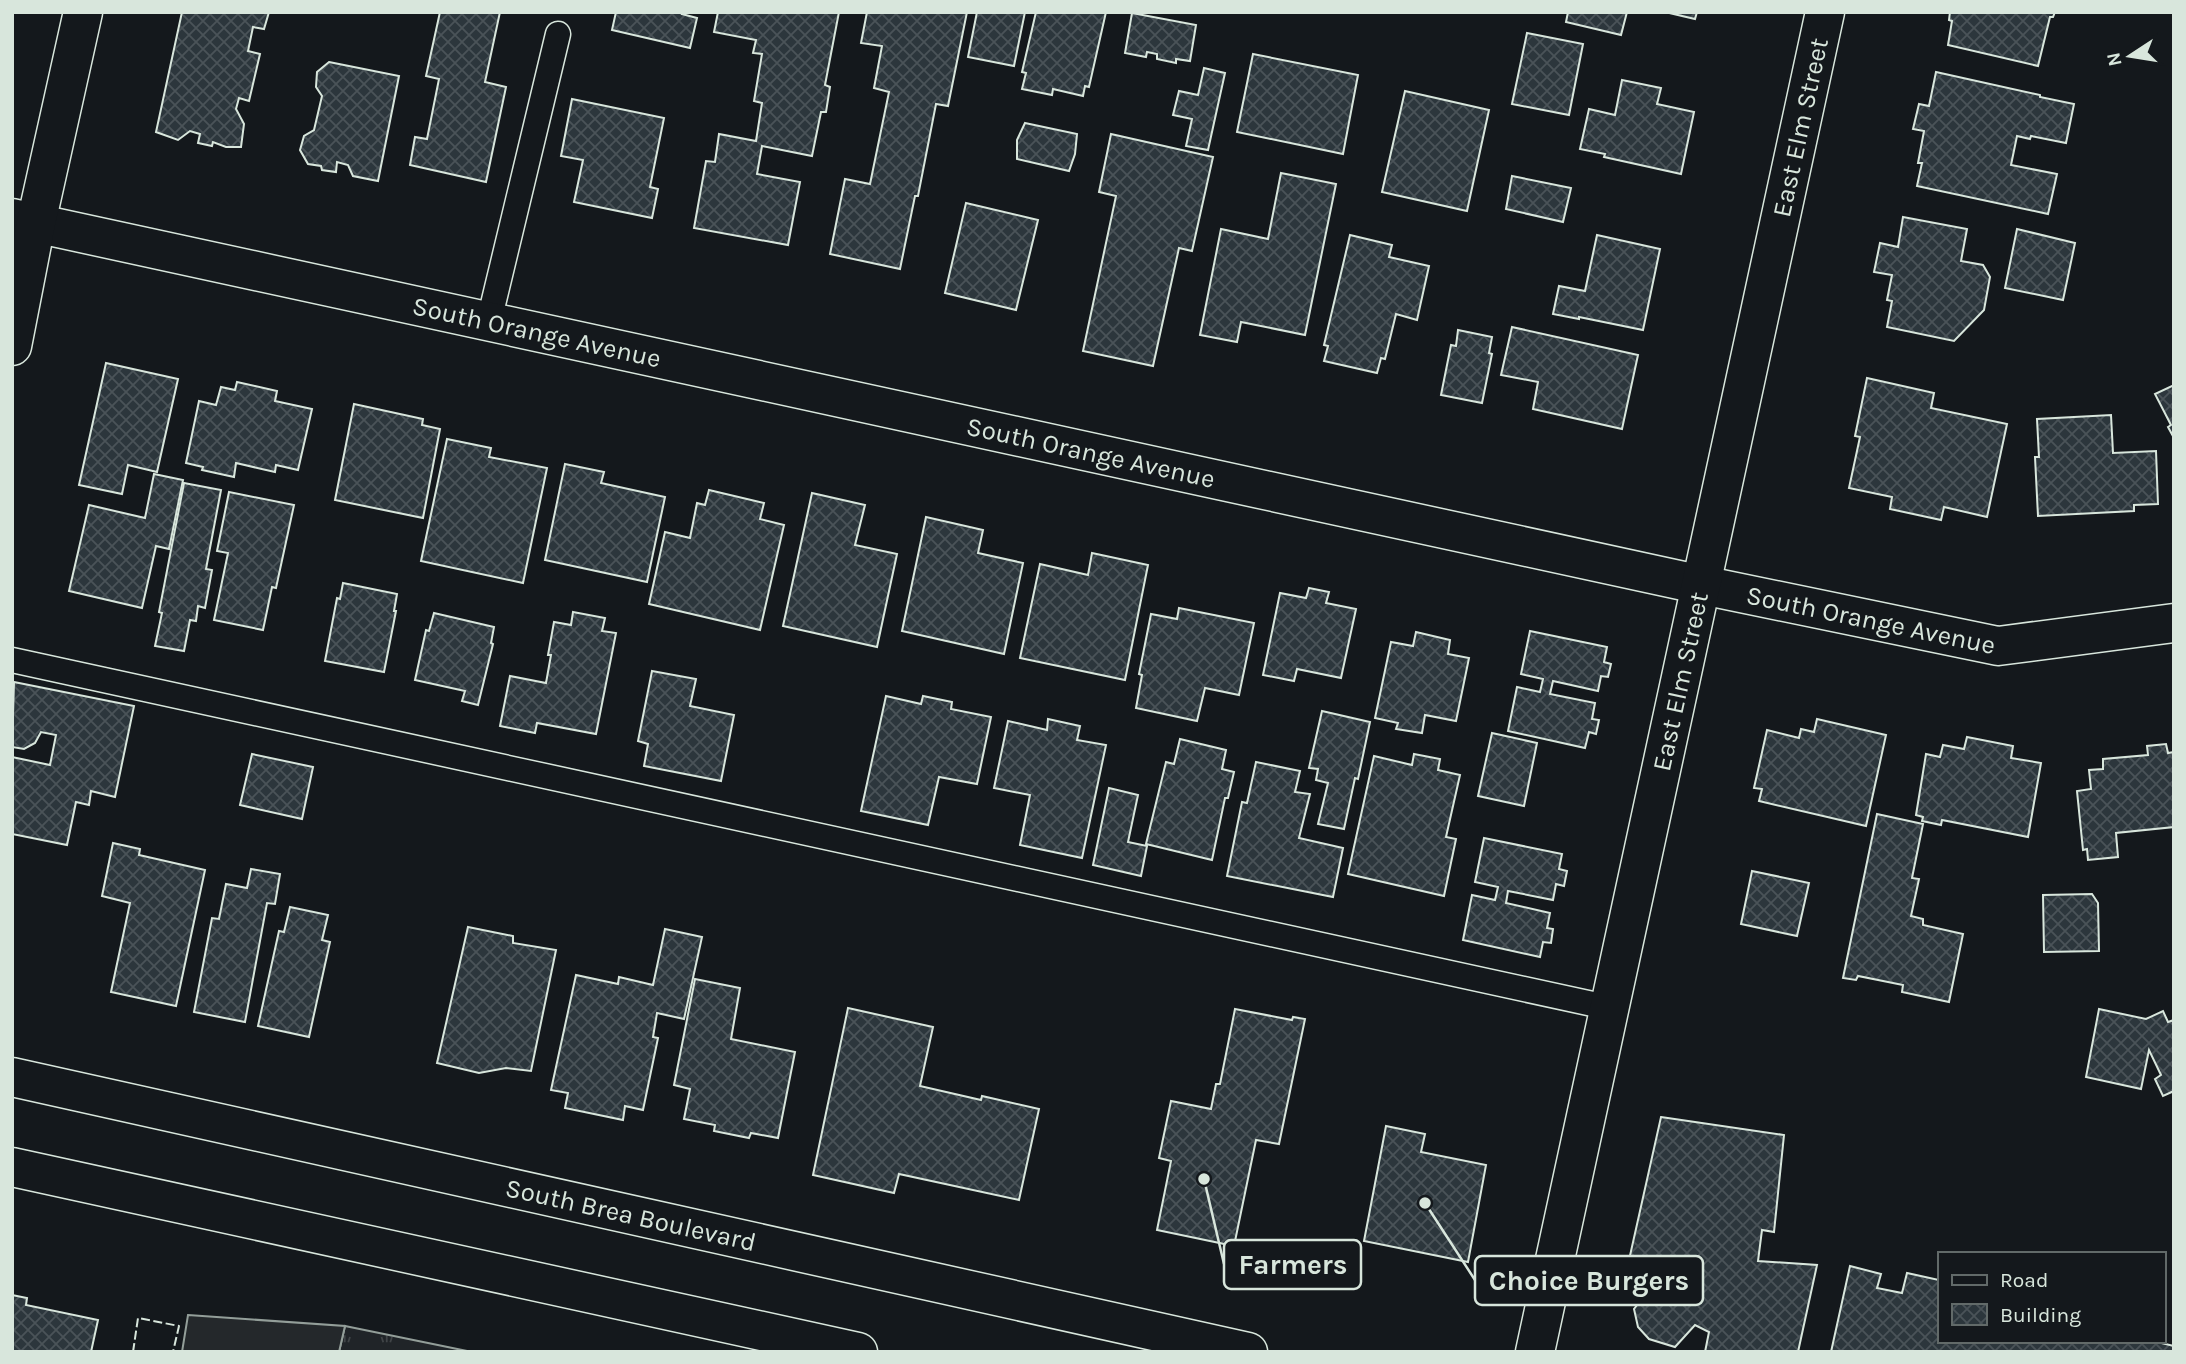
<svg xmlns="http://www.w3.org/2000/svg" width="2186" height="1364" viewBox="0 0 2186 1364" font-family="Karla,sans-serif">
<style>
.grass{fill:url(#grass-tufts);stroke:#939e99;stroke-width:2}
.parking{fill:#24282b;stroke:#939e99;stroke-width:2}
.building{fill:url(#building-cross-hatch);stroke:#d8e6dc;stroke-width:2}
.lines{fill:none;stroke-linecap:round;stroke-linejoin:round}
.lane-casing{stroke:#d8e6dc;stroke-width:27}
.street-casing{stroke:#d8e6dc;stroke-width:41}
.secondary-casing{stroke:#d8e6dc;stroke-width:41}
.primary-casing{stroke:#d8e6dc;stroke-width:41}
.lane{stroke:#14181c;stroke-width:24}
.street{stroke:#14181c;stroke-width:38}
.secondary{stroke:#14181c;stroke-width:38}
.primary{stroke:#14181c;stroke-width:38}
.fence{stroke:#d8e6dc;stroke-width:2;stroke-dasharray:9 3.5;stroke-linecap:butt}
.labels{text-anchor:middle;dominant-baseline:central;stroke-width:5;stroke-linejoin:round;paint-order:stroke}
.street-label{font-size:26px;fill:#d8e6dc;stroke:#14181c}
.leader{fill:none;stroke:#d8e6dc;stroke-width:2.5}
.callout-dot{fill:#d8e6dc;stroke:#14181c;stroke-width:2.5}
.callout{fill:#14181c;stroke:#d8e6dc;stroke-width:2.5}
.callout-label{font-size:28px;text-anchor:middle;font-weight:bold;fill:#d8e6dc}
</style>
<defs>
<pattern id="grass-tufts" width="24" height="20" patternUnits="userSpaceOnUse" patternTransform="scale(1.75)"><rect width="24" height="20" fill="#202428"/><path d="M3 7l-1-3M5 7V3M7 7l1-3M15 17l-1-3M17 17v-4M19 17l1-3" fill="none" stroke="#404447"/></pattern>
<pattern id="building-cross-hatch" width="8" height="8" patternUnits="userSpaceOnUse" patternTransform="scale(1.75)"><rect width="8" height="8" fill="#2c363c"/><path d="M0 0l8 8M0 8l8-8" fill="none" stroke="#4a5358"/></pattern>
</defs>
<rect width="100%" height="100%" fill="#14181c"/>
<polygon class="grass" points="345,1326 472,1352 339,1352"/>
<polygon class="parking" points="188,1315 345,1326 339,1352 182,1352"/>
<g class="building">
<polygon points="182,12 269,12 264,29 253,27 248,51 260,54 249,101 239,98 236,109 244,124 241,147 226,147 213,142 212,146 198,143 200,134 190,131 178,140 156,132"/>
<polygon points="440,12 500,12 485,82 506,87 486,182 410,165 415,137 427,139 439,79 426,76"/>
<polygon points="616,12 683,12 682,14 697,18 690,48 612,30"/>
<polygon points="718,12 839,12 825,85 830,87 826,112 821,112 812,156 762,146 757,174 800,182 788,245 694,228 706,161 715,162 719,134 756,141 762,103 754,101 762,54 753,53 756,40 714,32"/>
<polygon points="867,12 967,12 948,106 936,104 918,196 915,196 900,269 830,254 845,179 870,184 889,92 874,88 882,46 861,43"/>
<polygon points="977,12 1025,12 1014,66 968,57"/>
<polygon points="1036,12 1106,12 1089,87 1085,86 1083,96 1053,89 1052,95 1022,89 1026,73 1022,72"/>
<polygon points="1568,12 1627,12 1621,35 1566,22"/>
<polygon points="1665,12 1697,12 1695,19"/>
<polygon points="1950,12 2055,12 2053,17 2050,17 2038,66 1948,45 1952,21 1949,20"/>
<polygon points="1132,13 1196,25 1190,61 1176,59 1176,63 1157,59 1157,54 1147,52 1146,57 1125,53"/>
<polygon points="1527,33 1583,44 1569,115 1512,104"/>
<polygon points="1253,54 1358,75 1343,154 1237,132"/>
<polygon points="329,62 399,76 378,181 353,176 348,165 337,162 336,172 322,170 321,166 308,164 300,150 304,136 314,130 322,96 316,87 317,72"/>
<polygon points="1204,68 1225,73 1208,150 1186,146 1192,119 1173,115 1179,91 1198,95"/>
<polygon points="1936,72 2040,95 2040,97 2074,104 2066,143 2031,136 2030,139 2017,136 2011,165 2057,174 2048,214 1917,186 1922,163 1918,163 1924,131 1913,129 1919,104 1929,106"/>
<polygon points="1622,80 1661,88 1657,104 1694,112 1681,174 1604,157 1605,154 1580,149 1589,109 1615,115"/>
<polygon points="1405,91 1489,110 1467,211 1382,192"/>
<polygon points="572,99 664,118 650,187 658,189 652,218 574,202 583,160 561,156"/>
<polygon points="1025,123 1077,134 1075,154 1069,171 1017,159 1017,140"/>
<polygon points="1111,134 1213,157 1192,251 1179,248 1153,366 1083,351 1116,196 1099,192"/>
<polygon points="1281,173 1336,184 1305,335 1241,322 1237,342 1200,335 1221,229 1268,239"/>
<polygon points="1512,176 1571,188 1563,222 1506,209"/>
<polygon points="966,203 1038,220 1016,310 945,293"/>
<polygon points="1903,217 1967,229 1961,261 1983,265 1990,277 1984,310 1954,341 1887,327 1892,301 1887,300 1892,275 1874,272 1880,243 1898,247"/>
<polygon points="2017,229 2075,243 2063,300 2005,288"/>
<polygon points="1350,235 1392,245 1389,257 1429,266 1417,320 1396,314 1385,359 1381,358 1377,373 1324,361 1328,346 1324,345"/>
<polygon points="1597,235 1660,249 1643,330 1579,317 1579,319 1553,314 1559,286 1585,291"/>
<polygon points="1512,327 1638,355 1622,429 1533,409 1538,382 1501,375"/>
<polygon points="1458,330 1492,337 1489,353 1492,354 1482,403 1441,395 1451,345 1456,346"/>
<polygon points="106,363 178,379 157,472 128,465 122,494 79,485"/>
<polygon points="1867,378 1934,393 1931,408 2007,424 1987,517 1944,507 1941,520 1890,509 1892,497 1849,488 1860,437 1855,436"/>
<polygon points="237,382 277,391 275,401 312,409 298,470 276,465 275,472 236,463 234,477 202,470 203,467 186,463 199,401 216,405 221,387 235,390"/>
<polygon points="2174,385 2174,438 2168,427 2171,425 2155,394"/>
<polygon points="354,404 423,419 422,425 440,429 423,518 335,500"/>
<polygon points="2111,415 2113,453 2156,451 2158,504 2134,505 2134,511 2038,516 2035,457 2039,457 2037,419"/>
<polygon points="447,439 491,448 489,457 547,468 523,583 421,561"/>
<polygon points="565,464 604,472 601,483 665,497 647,582 545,560"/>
<polygon points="154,474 183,480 169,549 156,546 142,608 69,591 89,505 145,518"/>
<polygon points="184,483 221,490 206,569 212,570 205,608 198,606 196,621 190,620 184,651 155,646 162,613 159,612"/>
<polygon points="709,490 764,503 760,519 784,525 760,630 649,604 665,532 690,538 697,503 705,505"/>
<polygon points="229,492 294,505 276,588 272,587 263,630 214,620 228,553 217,551"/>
<polygon points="812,493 865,505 855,545 897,554 877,647 783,626"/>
<polygon points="926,517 983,530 978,553 1023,563 1004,654 902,631"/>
<polygon points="1092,553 1148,565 1125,680 1020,658 1040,564 1088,575"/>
<polygon points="343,583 397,594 394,611 396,611 384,672 325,661 337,598 340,599"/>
<polygon points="1309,588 1329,592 1326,603 1356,609 1341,678 1297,669 1294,681 1263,675 1280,593 1306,598"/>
<polygon points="1179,608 1254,623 1239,695 1205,688 1197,721 1136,708 1142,675 1139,674 1151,614 1177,619"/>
<polygon points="573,612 605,618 602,631 616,633 596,734 537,723 535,733 500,726 510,676 546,683 551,655 548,655 554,622 571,625"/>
<polygon points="434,613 494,627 491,643 493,644 478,705 462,701 465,691 415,680 426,630 429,631"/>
<polygon points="1530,631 1607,647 1604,662 1611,664 1608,677 1601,676 1598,691 1553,681 1550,694 1595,703 1592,719 1599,720 1596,734 1589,732 1585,748 1508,731 1517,687 1540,692 1543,679 1521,674"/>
<polygon points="1416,632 1450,640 1448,654 1469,658 1456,721 1425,715 1422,733 1396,729 1398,723 1375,718 1391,642 1413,646"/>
<polygon points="652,671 696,679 690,706 734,715 721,781 644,766 648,744 638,741"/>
<polygon points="14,682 134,706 115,797 91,791 89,805 76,802 67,845 12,834 12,757 50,765 56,735 41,732 35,743 24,749 12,747"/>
<polygon points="886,696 921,704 923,696 952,702 951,709 991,717 977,784 939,777 928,825 861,811"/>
<polygon points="1322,711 1370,722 1358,779 1355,778 1344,829 1318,824 1328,783 1316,780 1318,769 1309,768"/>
<polygon points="1048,719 1080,726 1077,740 1106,745 1082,858 1020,845 1030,795 994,788 1008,721 1047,730"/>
<polygon points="1817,719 1886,735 1866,826 1759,801 1762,789 1754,788 1767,730 1799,738 1801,729 1814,732"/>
<polygon points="1492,733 1537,743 1524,806 1478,796"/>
<polygon points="1967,737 2013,746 2011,758 2041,763 2028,837 1942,820 1941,825 1922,821 1923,817 1916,815 1926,754 1940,757 1943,745 1964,749"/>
<polygon points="1180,739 1226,750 1222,769 1234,772 1228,798 1225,798 1212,860 1146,844 1166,762 1174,764"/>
<polygon points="2166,744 2168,753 2174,752 2174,827 2116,833 2118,857 2088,860 2087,849 2083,850 2077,791 2091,789 2089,770 2103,769 2103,759 2148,755 2147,746"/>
<polygon points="252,754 313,767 302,819 240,805"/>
<polygon points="1414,754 1440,759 1438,770 1460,775 1446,837 1456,839 1444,896 1348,874 1374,756 1412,765"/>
<polygon points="1256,762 1300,771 1295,792 1310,794 1299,838 1343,848 1333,897 1227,876 1242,802 1247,803"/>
<polygon points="1109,788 1138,795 1128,842 1147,846 1141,876 1093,865"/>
<polygon points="1877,814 1923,824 1912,878 1919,879 1911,916 1923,919 1923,925 1963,934 1949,1002 1902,992 1903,985 1858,976 1856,980 1843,978"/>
<polygon points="1484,838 1562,854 1559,869 1567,871 1564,886 1556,884 1553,900 1508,891 1506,903 1550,913 1547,928 1553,929 1551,943 1543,942 1540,957 1463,940 1472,895 1495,900 1498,887 1475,882"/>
<polygon points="113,843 140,849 139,855 205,870 176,1006 111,992 130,903 102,896"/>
<polygon points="251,869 280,874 275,904 267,903 245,1022 194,1012 212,918 219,919 226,884 247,888"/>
<polygon points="1752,871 1809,883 1797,936 1741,924"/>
<polygon points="2092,894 2098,903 2099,951 2044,952 2043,895"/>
<polygon points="290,907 328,915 322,940 330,942 309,1037 258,1026 279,931 284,932"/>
<polygon points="468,927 513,936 513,943 556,950 531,1071 506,1068 479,1073 437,1063"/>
<polygon points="665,929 702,937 684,1019 657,1013 653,1037 658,1038 643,1110 625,1106 623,1120 565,1108 568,1093 551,1090 576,975 618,984 619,977 653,985"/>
<polygon points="695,979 740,988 731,1039 795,1052 778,1138 751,1133 749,1138 714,1131 715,1125 684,1119 690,1089 674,1085"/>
<polygon points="848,1008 933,1027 920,1086 981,1100 982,1096 1039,1109 1019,1200 899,1174 894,1193 813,1175"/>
<polygon points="1235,1009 1292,1020 1293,1017 1305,1019 1279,1144 1256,1140 1234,1246 1157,1230 1171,1161 1159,1158 1171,1101 1211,1109 1216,1084 1220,1084"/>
<polygon points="2099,1009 2146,1019 2163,1011 2168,1022 2174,1020 2174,1091 2163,1096 2155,1079 2161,1075 2149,1050 2141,1089 2086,1077"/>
<polygon points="1661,1117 1784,1135 1774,1232 1762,1230 1758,1261 1817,1265 1798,1352 1705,1352 1709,1332 1695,1325 1675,1347 1649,1339 1638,1327 1634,1309 1650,1289 1625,1278"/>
<polygon points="1386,1126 1425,1134 1421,1152 1486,1165 1468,1262 1364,1241"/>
<polygon points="1850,1266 1881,1274 1877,1288 1902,1293 1907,1273 1939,1280 1939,1341 2153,1341 2174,1346 2174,1352 1831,1352"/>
<polygon points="12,1295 27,1298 26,1305 98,1320 91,1352 12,1352"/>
</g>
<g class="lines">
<g class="lane-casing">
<g id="lane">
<polyline points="489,321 558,34"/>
<polyline points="12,660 1611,1008"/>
</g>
</g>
<g class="street-casing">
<g id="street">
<path id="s1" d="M12,218L1702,585L1998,646L2174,623"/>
<polyline points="12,346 36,223 83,12"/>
</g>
</g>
<g class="secondary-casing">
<g id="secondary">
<path id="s2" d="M1535,1352L1825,12"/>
</g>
</g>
<g class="primary-casing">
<g id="primary">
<path id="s3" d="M12,1077L1248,1352"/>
<polyline points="12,1167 858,1352"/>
</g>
</g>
<use href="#lane" class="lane"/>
<use href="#street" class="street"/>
<use href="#secondary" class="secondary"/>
<use href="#primary" class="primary"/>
<polyline class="fence" points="133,1352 138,1318 179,1326 173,1352"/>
</g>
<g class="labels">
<g class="street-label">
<text stroke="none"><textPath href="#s2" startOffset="1253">East Elm Street</textPath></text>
<text stroke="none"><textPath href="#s1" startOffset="537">South Orange Avenue</textPath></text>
<text stroke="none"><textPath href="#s1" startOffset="1104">South Orange Avenue</textPath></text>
<text stroke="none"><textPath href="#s1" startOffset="1902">South Orange Avenue</textPath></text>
<text stroke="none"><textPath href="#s2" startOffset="686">East Elm Street</textPath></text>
<text stroke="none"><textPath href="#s3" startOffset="634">South Brea Boulevard</textPath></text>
</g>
</g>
<path class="leader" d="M1204 1179L1224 1264M1425 1203L1475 1280"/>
<g class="callout-dot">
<circle cx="1204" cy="1179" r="7"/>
<circle cx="1425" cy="1203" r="7"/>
</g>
<g class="callout">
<rect x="1224" y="1240" width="137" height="49" rx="7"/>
<rect x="1475" y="1256" width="228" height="49" rx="7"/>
</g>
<g class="callout-label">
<text x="1293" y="1274">Farmers</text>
<text x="1589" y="1290">Choice Burgers</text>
</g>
<rect width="2186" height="1364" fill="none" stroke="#d8e6dc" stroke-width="28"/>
<rect x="1938" y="1252" width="228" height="91" fill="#14181c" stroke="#626a69" stroke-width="2"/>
<rect x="1952" y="1275" width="35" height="10" fill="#14181c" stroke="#626a69" stroke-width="2"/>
<text x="2000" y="1287" font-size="21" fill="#d8e6dc">Road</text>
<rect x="1952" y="1304" width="35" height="21" fill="url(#building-cross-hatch)" stroke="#626a69" stroke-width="2"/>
<text x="2000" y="1322" font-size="21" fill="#d8e6dc">Building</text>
<g transform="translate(2130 56) rotate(258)" stroke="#14181c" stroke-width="5" paint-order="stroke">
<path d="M0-5L12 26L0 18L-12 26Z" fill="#d8e6dc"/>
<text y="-10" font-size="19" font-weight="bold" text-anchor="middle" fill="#d8e6dc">N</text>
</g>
</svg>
